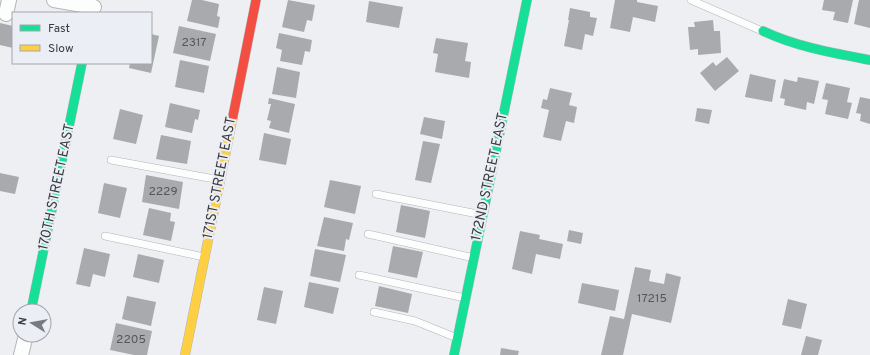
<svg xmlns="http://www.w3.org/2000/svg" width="870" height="355" viewBox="0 0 870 355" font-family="Overpass,sans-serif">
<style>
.building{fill:#a9aaad}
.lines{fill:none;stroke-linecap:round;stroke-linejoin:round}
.lane-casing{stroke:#b5b5b8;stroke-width:8}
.street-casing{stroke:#b5b5b8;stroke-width:16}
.fast-casing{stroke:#b5b5b8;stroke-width:10}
.slow-casing{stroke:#b5b5b8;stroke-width:10}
.jam-casing{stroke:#b5b5b8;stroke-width:10}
.lane{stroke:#fcfdfd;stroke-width:7}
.street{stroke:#fcfdfd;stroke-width:14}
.fast{stroke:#16e098;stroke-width:9}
.slow{stroke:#ffcf43;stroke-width:9}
.jam{stroke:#f24e42;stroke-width:9}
.labels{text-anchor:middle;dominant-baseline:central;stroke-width:4;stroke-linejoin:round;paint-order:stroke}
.number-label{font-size:12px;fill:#56575a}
.street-label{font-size:14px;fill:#3a3b3e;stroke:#eceef5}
</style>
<rect width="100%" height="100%" fill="#eeeff3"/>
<g class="building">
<polygon points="192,0 202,0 219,4 217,16 220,17 218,28 187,21"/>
<polygon points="288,0 315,5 312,21 307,20 304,32 282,27"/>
<polygon points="615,0 637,0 637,2 658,6 655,22 633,17 630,32 610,28"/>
<polygon points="824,0 853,0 848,23 833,20 835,12 822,10"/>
<polygon points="859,0 870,0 870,28 854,24"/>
<polygon points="369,1 403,7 399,28 366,22"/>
<polygon points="570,8 590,12 590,17 597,18 593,36 585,34 582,50 564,46 569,20 568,20"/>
<polygon points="713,20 714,31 720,31 721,53 698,55 698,49 690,50 688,27 695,27 694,22"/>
<polygon points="0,23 13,26 13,48 0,45"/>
<polygon points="179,26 216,34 210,61 173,53"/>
<polygon points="279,33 312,40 310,52 305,51 302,65 280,61 282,50 276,48"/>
<polygon points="151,34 159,36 151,73 129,68 130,63 151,63"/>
<polygon points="436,38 468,43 465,61 471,62 469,78 435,72 438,54 433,53"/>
<polygon points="727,57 739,71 715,91 700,73 713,62 716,66"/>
<polygon points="180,60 209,66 204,93 175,87"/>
<polygon points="277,67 300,72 296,98 272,94"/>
<polygon points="750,74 776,80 772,102 745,97"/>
<polygon points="798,77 819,81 814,104 807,102 806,110 784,105 785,99 780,98 784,79 797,82"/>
<polygon points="826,83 850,88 847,102 852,103 848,119 825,114 828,100 822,99"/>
<polygon points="550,88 572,93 569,105 577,107 574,123 566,121 561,141 543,137 549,110 541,108 543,99 547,100"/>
<polygon points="860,97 870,99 870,124 860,121 861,114 856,113"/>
<polygon points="269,98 295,104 289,133 269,128 271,121 267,120 271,104 268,104"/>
<polygon points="170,103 200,110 198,120 195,119 192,133 165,127"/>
<polygon points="697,108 712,110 709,124 695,121"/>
<polygon points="120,109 143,115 136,144 113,139"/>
<polygon points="424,117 445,121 442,139 420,134"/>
<polygon points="264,133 291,139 286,165 259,160"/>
<polygon points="161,135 191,141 187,164 156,159"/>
<polygon points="423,141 440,144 431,183 415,180"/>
<polygon points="0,173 19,177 15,194 0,191"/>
<polygon points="146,175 183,182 179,209 142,202"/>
<polygon points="330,180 361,186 355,214 324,207"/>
<polygon points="104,183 127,188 120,218 98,213"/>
<polygon points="401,205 430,211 425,238 396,232"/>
<polygon points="149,208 171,213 170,221 175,222 171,241 143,235"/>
<polygon points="324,217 353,223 349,240 346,239 344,251 317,246"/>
<polygon points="569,230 583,233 581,244 567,241"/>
<polygon points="520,231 540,235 539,239 563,244 560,259 536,254 532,274 512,269"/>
<polygon points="393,246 423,252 417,278 388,272"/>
<polygon points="84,248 110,254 105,277 93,274 90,287 76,284"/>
<polygon points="315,249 346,255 340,282 310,276"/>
<polygon points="138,254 164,260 159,283 133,277"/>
<polygon points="635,267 651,270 649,281 664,284 666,273 681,277 671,323 632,314 623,355 601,355 610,316 624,319"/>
<polygon points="309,282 339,288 333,314 304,307"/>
<polygon points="582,283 619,290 615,311 578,303"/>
<polygon points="379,286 412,294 408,313 375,306"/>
<polygon points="264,287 283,291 276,324 257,320"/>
<polygon points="127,296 156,302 151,326 122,319"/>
<polygon points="788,299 807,304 801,329 782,325"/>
<polygon points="116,323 152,331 147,355 134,355 110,350"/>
<polygon points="806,336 822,340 818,355 801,355"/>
<polygon points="501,348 519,351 518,355 500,355"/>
</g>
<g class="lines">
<g class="lane-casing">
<g id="lane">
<polyline points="691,0 762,31"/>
<polyline points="111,160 220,180"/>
<polyline points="376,194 483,215"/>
<polyline points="368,234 474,258"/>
<polyline points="105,236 204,257"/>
<polyline points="359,275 465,298"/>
<polyline points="374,312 415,321 457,338"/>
</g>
</g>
<g class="street-casing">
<g id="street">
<polyline points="54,0 94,7"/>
<polyline points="6,14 9,0"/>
<polyline points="21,355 26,335"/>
</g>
</g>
<g class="fast-casing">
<g id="fast">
<path d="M763,31C797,47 833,53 870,60"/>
<polyline points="31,311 82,63"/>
<polyline points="454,355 527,0"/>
</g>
</g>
<g class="slow-casing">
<polyline id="slow" points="185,355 233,116"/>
</g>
<g class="jam-casing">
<polyline id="jam" points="233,116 256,0"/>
</g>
<use href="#lane" class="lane"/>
<use href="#street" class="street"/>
<use href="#fast" class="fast"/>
<use href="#slow" class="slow"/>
<use href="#jam" class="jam"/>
</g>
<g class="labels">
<g class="number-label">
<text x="194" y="43">2317</text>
<text x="163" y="192">2229</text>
<text x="652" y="299">17215</text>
<text x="131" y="340">2205</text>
</g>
<g class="street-label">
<text transform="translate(490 177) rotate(-78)">172ND STREET EAST</text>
<text transform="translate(220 178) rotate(-79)">171ST STREET EAST</text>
<text transform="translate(57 187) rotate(-78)">170TH STREET EAST</text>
</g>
</g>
<rect x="12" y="12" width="140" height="52" fill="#eceef5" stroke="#a5a6ac"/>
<rect x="20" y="25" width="20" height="6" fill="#16e098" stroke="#a5a6ac"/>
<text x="48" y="32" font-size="12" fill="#3a3b3e">Fast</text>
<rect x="20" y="45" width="20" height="6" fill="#ffcf43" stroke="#a5a6ac"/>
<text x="48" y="52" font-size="12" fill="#3a3b3e">Slow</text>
<g transform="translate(32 323) rotate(281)"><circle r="19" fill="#eceef5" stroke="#a5a6ac"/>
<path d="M0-3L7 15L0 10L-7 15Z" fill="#797a7d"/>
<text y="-6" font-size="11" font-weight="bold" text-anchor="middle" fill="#3a3b3e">N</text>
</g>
</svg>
